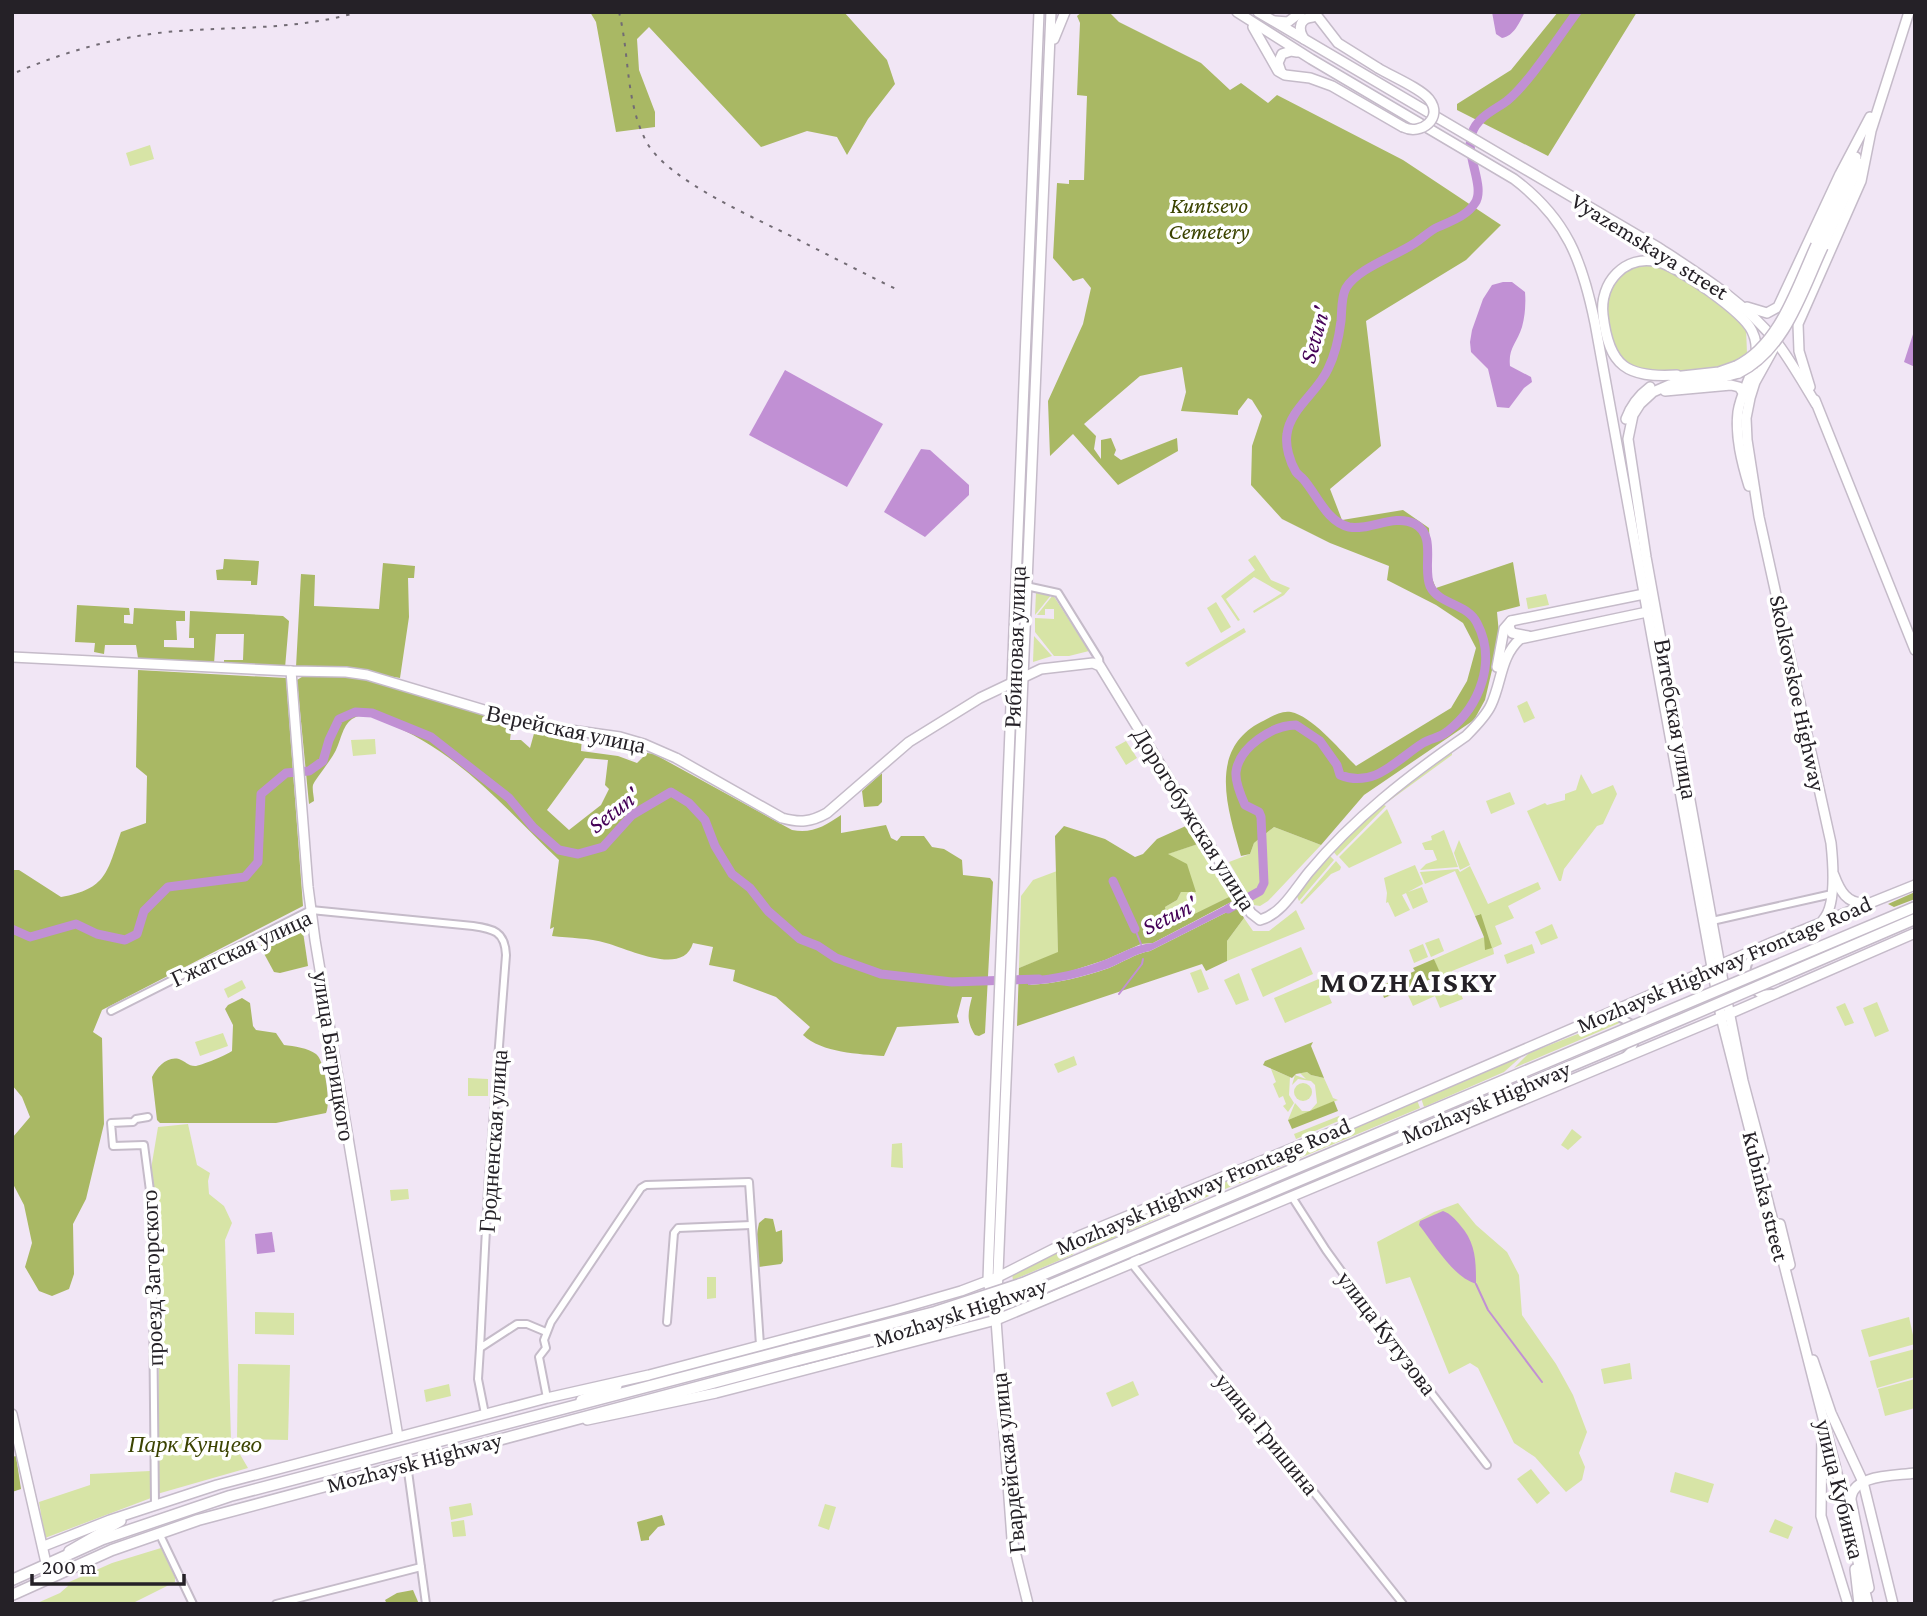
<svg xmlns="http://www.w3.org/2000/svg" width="1927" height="1616" viewBox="0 0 1927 1616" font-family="'Crimson Pro',serif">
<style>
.green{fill:#d7e4a6}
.forest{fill:#a9b864;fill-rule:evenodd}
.water{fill:#c190d4}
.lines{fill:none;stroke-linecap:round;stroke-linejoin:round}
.stream{stroke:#c190d4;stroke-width:2}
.river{stroke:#c190d4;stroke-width:9}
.street-casing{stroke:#c5bbc9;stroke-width:10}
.secondary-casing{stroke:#c5bbc9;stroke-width:12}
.primary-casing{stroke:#c5bbc9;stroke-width:13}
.street{stroke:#fff;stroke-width:6}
.secondary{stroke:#fff;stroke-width:9}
.primary{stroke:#fff;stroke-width:10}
.rail{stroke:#726b74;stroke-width:2;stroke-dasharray:3.5 7;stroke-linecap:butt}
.secondary-bridge-casing{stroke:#c5bbc9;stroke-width:12;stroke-linecap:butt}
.primary-bridge-casing{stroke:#c5bbc9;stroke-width:13;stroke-linecap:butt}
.secondary-bridge{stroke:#fff;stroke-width:9}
.primary-bridge{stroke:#fff;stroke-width:10}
.labels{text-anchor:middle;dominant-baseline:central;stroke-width:7;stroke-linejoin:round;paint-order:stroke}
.park-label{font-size:23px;font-style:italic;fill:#3b4300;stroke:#fff}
.street-label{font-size:23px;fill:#252127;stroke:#fff}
.water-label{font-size:24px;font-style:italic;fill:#440056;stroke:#fff}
.district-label{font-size:30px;font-weight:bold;letter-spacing:2px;fill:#252127;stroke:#fff}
</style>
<rect width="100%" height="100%" fill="#f1e6f5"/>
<g class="green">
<polygon points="150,145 154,159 130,166 126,153"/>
<path d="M1646,263C1684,271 1719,302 1746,327L1747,354C1730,367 1712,368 1691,370C1672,372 1650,378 1632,368C1628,365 1619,358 1616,354C1604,336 1602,299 1614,281C1621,270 1634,266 1646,263Z"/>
<polygon points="1255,555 1271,580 1290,588 1284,595 1254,613 1253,611 1282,593 1254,577 1226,599 1240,620 1238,621 1221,596 1255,570 1248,560"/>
<polygon points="1036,592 1052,594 1035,615"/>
<polygon points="1546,594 1549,605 1528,609 1526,598"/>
<polygon points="1053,595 1089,651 1069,656 1054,656 1035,632 1035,618 1054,619 1054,609 1045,609 1045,615 1037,615"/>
<polygon points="1216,602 1231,627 1221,633 1207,608"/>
<polygon points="1244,628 1246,632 1188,667 1185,663"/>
<polygon points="1034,636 1052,656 1033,662"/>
<polygon points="1527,701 1535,718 1524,723 1517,706"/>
<polygon points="375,739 376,754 353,756 351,740"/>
<polygon points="1126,741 1137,758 1126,765 1115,747"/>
<polygon points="1452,751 1452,755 1389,801 1389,798"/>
<polygon points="1581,774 1592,794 1613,785 1617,794 1603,824 1597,826 1564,869 1561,881 1559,881 1527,811 1545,803 1547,805 1565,800 1565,794 1576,790"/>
<polygon points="1510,792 1515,804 1491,814 1486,801"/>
<polygon points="1382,804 1386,806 1337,856 1333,851 1354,829"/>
<polygon points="1387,809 1402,843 1349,868 1339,857"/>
<polygon points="1274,827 1321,845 1268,901 1260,906 1254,905 1229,862 1250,854 1254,843"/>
<polygon points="1444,830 1458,867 1420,870 1426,864 1437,860 1433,850 1425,850 1422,843 1432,840 1431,836"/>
<polygon points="1459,840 1470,865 1460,870 1454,853"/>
<polygon points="1198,844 1231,896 1170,927 1165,907 1177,900 1181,892 1196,892 1167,854"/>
<polygon points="1329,855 1334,860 1299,901 1296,894"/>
<polygon points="1336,861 1341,867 1340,870 1331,874 1302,904 1300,903"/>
<polygon points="1415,865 1423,884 1408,892 1422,887 1428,902 1413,909 1406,893 1402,895 1410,910 1395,917 1388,902 1386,903 1387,893 1384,878"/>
<polygon points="1470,866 1488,904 1538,882 1541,889 1508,906 1514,918 1495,926 1502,944 1493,948 1494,954 1452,971 1463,999 1440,1008 1435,996 1413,1006 1407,993 1428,983 1430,986 1430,984 1441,979 1434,959 1484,937 1486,950 1480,914 1475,916 1455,871 1425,884 1420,872 1458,869 1460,872"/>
<polygon points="1057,871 1058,953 1019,968 1021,896 1033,880"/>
<polygon points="1296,910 1305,929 1227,961 1227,941 1244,918 1253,931 1269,931"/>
<polygon points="1552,924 1558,938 1541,945 1535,932"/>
<polygon points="1439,938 1444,951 1431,957 1425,943"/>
<polygon points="1423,944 1428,957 1414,963 1409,950"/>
<polygon points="1532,944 1535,953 1507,964 1504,955"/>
<polygon points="1301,947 1313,974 1263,997 1251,969"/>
<polygon points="1201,969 1209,989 1198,993 1190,973"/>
<polygon points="1239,973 1249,1000 1236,1005 1224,980"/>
<polygon points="1321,978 1332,1003 1285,1023 1274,998"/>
<polygon points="242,980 246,988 228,998 224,989"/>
<polygon points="1877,1002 1889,1031 1875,1037 1863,1008"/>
<polygon points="1845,1003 1854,1023 1845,1026 1836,1007"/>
<polygon points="1616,1019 1624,1021 1514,1068 1529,1053"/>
<polygon points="223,1033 228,1046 200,1056 195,1042"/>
<polygon points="1074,1056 1077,1065 1058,1073 1054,1064"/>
<polygon points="1522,1056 1504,1072 1424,1107 1421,1098"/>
<polygon points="1271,1069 1290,1077 1289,1095 1294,1103 1288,1112 1283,1106 1286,1104 1283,1096 1279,1098 1273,1084 1276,1082"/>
<polygon points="1307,1072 1311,1075 1324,1078 1333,1098 1338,1100 1288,1120 1295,1103 1302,1111 1310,1111 1317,1103 1315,1085 1311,1081 1298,1079 1292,1085 1295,1075 1306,1079 1300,1073"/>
<polygon points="468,1078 488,1079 488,1096 468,1096"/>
<circle cx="1303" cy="1092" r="9"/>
<polygon points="1417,1100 1420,1108 1269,1171 1248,1171"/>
<polygon points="1339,1116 1341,1120 1296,1139 1294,1134"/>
<polygon points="188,1124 197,1165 210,1173 208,1181 209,1194 224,1206 232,1223 225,1240 231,1439 248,1468 157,1494 160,1279 151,1169 158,1127"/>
<polygon points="1572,1129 1582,1137 1568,1150 1561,1145"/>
<polygon points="902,1143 903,1168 891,1167 892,1144"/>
<polygon points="1236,1175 1259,1175 1213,1194 1211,1186"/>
<polygon points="1207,1187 1209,1196 1124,1233 1130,1222 1135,1218"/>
<polygon points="408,1189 409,1199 391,1201 390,1190"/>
<polygon points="1458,1203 1476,1225 1507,1252 1519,1275 1522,1315 1556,1364 1573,1395 1587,1432 1579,1453 1585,1467 1582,1480 1566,1492 1535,1457 1514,1443 1478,1368 1470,1363 1449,1374 1410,1277 1386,1284 1377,1242 1434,1212"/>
<polygon points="1111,1226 1116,1237 1083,1251"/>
<polygon points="1094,1235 1072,1255 1013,1280 1012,1274"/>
<polygon points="707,1277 716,1277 716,1298 707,1299"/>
<polygon points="255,1312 294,1313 294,1335 255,1334"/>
<polygon points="1909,1317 1915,1344 1869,1357 1861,1330"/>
<polygon points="1915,1349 1915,1377 1877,1388 1870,1361"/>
<polygon points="1630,1363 1632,1379 1604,1384 1601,1369"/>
<polygon points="238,1364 290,1365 288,1440 237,1439"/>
<polygon points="1915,1379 1915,1408 1885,1416 1878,1389"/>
<polygon points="1133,1381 1139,1395 1112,1407 1106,1393"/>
<polygon points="449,1384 451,1396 426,1402 424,1390"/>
<polygon points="1531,1469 1550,1493 1537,1504 1517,1479"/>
<polygon points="150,1471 151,1498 45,1538 39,1502 90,1485 90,1474"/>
<polygon points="1675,1472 1714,1484 1708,1503 1670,1492"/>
<polygon points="471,1503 473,1515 451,1520 449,1507"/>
<polygon points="825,1504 836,1507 829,1530 818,1526"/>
<polygon points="1775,1519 1793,1527 1788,1539 1769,1532"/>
<polygon points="464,1520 466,1536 453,1537 451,1522"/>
<polygon points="161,1548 175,1577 175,1582 131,1604 35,1604 60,1593 68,1586 67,1583 112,1563"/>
</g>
<g class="forest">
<polygon points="590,12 844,12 887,60 895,84 868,119 847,155 837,137 807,131 761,147 649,27 637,39 639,70 655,112 655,127 616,132 596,22"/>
<path d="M1082,12H1109L1119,22L1201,63L1230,90L1241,83L1268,103L1277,95L1403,160L1501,225L1466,260L1366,321L1381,446L1330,489L1342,520L1403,510L1429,528L1431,576L1436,588L1513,562L1520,606L1497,612L1499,634L1492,670L1485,700L1474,720L1364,795L1321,845L1274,827L1254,843L1250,854L1241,856C1228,810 1207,750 1261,722C1270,718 1280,710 1291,712C1312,716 1340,750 1356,766L1451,708L1467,681L1476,648L1463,623L1436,605L1387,580L1389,566L1330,543L1282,519L1251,485L1252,446L1262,416L1252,400L1248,398L1238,411V415L1181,411L1186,392L1182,367L1140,376L1084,424L1096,436L1094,449L1101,459V440L1111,438L1116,450L1114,455L1121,460L1177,438L1178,451L1118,485L1073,434L1050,456L1048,401L1083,324L1091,288L1083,278L1073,281L1053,258L1057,183L1069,184V180H1084L1087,96L1077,95L1080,23L1077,16Z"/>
<polygon points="1558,12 1637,12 1548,156 1457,110 1457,104 1511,70"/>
<polygon points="224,559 259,561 257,585 251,585 251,581 217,580 216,570 223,569"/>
<polygon points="383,563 415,566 414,578 408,578 409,617 400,678 347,669 296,667 301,574 315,575 314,606 379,609"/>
<polygon points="77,605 129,608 130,615 124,615 124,623 133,624 134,608 185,611 185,621 176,621 177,640 164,640 164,647 194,648 194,638 189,638 190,611 283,616 289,621 285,668 224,665 224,660 243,660 244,634 216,634 214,664 138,658 136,645 105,645 104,654 94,652 95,643 75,642"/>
<path d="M138,670L286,678L303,906L102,1010L93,1032L102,1038L104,1124L86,1199L73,1224L74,1274L69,1289L52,1296L39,1291L25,1267L32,1243L24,1205L12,1182V1142L13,1137L30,1117L22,1097L12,1085V870H19L61,897C107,889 107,872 121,832L146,823L147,776L136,767Z"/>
<path d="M305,675L346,676L366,679L512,723L510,740H521L530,748L535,730L582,737L581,751L618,756L637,763L647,753L654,754L792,830C812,834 825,826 841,815V833L886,825L891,838L897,841L901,836H924L932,847L944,849L962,860L963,875L990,878L993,882L985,1033L979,1036L975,1035C966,1021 968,1012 972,997H962L957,1016L959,1023L897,1027L884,1056C859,1054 822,1053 803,1035L810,1027L776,997L733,981L735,970L709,965L713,947L693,943C683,977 629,949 606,943C589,938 570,938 552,936L554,927L550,929L559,860C506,809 455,748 384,722C375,718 364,712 354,718C343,723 341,740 336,750C332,759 314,781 313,785C312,789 314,797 314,801L309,804L297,680ZM585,758L608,760L605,785L609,789L601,805L569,830L547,810Z"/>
<polygon points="882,773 882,802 878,806 864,807 862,791"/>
<path d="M1188,825L1198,844L1168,854L1187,864L1196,892H1181L1177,900L1165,907L1170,926L1231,896L1244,918L1227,941V961L1206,971L1202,964L1017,1026L1019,968L1058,952L1055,836L1064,826L1105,839L1135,857L1143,854L1157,839ZM1233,901L1237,907L1150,951C1135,954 1123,962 1109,968C1084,977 1055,984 1028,985L1105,960L1141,944L1153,943Z"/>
<polygon points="1915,892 1915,899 1894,907 1888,904"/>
<polygon points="1481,914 1492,948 1485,950 1484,937 1475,916"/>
<polygon points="298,924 302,925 308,966 280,973 274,972 261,948 261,943"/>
<polygon points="1434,959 1441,975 1384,998 1380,986 1415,971 1413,968"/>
<path d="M242,998L250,1003L253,1026L256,1030L276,1033L284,1045C294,1046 308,1048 316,1054C325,1061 331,1103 326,1113L276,1123H160L157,1120L152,1077C157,1067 167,1056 179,1059C185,1061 188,1066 195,1066C200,1066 227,1055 232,1051L233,1025L225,1009L228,1005Z"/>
<polygon points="1313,1042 1311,1046 1324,1078 1311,1075 1307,1072 1296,1074 1292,1078 1263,1065 1265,1061"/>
<polygon points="1334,1101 1338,1111 1292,1129 1288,1120"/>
<path d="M765,1218L773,1219L776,1232L782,1230L783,1261L781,1264L759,1267C754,1254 756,1237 759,1223Z"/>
<polygon points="16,1456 21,1489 12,1492 12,1457"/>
<polygon points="662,1515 665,1525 658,1527 649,1537 649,1540 641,1541 637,1522"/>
<polygon points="413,1590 419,1604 387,1604 385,1600 397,1593"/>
</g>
<g class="water">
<path d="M1492,12H1525C1519,23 1514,36 1502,38L1496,34Z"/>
<path d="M1503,282H1512L1525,292C1526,304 1525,316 1522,327C1517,343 1508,348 1510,366L1531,377L1532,382L1524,388L1509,408L1497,407L1488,369L1471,352L1470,342L1472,330L1483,299L1492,285Z"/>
<polygon points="1915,328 1915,367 1904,362"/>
<polygon points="785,370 883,424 847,487 749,435"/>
<polygon points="921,449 930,450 969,485 969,495 925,537 884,512"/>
<path d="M1234,901L1237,907L1150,951C1135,954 1123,962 1109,968C1083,977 1055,984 1028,985V977C1055,975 1082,969 1107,959C1124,952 1136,944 1153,943Z"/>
<path d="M1443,1211C1451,1214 1455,1219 1460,1225C1476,1243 1476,1261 1476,1284C1452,1276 1435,1245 1419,1225L1420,1221Z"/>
<polygon points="272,1232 275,1252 257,1254 255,1234"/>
</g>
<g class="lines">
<g class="stream">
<polyline points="1135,929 1141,944"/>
<polyline points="1119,994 1142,964 1143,959"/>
<polyline points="1476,1284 1488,1310 1542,1382"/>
</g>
<g class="river">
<polyline points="1113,881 1135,929"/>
<path d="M1228,909L1260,891L1264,883L1261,817L1259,812L1245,805C1241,796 1235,782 1236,772C1239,747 1273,725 1296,725L1320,741L1337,765L1340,775C1375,789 1397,759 1423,743C1431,738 1440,738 1448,731C1480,706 1497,661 1477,623C1467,603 1439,605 1430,586C1422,567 1437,536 1415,524C1394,513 1370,531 1349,527C1327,522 1317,495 1304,480C1300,475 1300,477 1296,472C1290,462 1285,446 1287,434C1290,409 1318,392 1328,369C1335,355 1339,337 1341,321C1342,311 1341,297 1346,288C1358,268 1396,256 1415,243C1423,238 1429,231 1438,227C1451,221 1467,216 1475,203C1486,187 1464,154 1472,133C1477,118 1492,111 1504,103C1525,89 1560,35 1577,12"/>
<polyline points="12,929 30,937 76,924 97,934 125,940 137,934 144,911 168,887 245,877 258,862 261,794 286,773 309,771 323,761 329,740 339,719 355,712 372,713 431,737 509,798 533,827 559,850 578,854 603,847 632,815 671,792 689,803 705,820 715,846 732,874 750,888 768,911 800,939 818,946 836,958 881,974 952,982 1039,979"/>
</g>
<g class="street-casing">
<g id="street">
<polyline points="1026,586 1058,593 1099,659 1100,666"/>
<polyline points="1712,921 1832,894"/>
<path d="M1758,950C1747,960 1744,970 1748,984L1759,994L1772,993"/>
<path d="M111,1011L311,910L473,926C493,929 505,931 506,955L488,1189L480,1348L517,1324H527L546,1332"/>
<path d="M1604,1017L1617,1016L1632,1024C1638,1036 1636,1047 1626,1055"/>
<polyline points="148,1117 136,1119 133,1122 111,1123 113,1146 144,1145 152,1206 155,1505"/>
<polyline points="1292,1197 1326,1250 1399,1351 1487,1465"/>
<path d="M1132,1215C1119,1233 1114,1254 1143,1259"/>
<polyline points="1132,1264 1403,1604"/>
<polyline points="667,1322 674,1233 678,1228 751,1225"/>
<polyline points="480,1348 478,1379 485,1414"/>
<polyline points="547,1398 539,1357 546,1348 544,1340 551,1322 641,1188 646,1185 749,1182 760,1345"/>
<polyline points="407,1464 426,1604"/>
<polyline points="159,1533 193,1604"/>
<polyline points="276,1604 421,1567"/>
</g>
</g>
<g class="secondary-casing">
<g id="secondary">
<path d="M1237,12L1311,59L1514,179C1567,219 1582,260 1595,323L1721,1017L1836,1469L1868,1604"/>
<path d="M1258,12L1659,248C1702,276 1746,303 1778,344C1792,363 1804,384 1816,404"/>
<polyline points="1314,12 1338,43 1378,68"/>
<polyline points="1275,21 1288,22 1301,12"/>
<polyline points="1253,27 1278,71 1285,75 1310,78 1332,86 1403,127"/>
<polyline points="1054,39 1065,12"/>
<path d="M1304,39C1297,28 1300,18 1313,17"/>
<polyline points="1281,72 1278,63 1282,54 1291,51 1297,52"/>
<polyline points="1816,245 1856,157"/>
<polyline points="1823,247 1860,163"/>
<polyline points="1747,307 1767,313 1778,307 1840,174 1870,117"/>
<path d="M1775,346L1755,382L1750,398L1746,418L1747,440L1759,517L1831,843C1833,862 1837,905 1823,920"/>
<polyline points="1739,373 1721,378 1669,385 1653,392 1640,404 1633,415 1628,439 1646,557 1720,966 1743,1081 1764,1160"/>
<path d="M1677,375C1627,378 1609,367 1603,315C1599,283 1625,254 1658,262C1679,267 1743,312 1752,331C1766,359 1742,384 1738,412C1735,436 1742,463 1749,486"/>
<polyline points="1673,377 1719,372 1736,366"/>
<polyline points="1810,387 1799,351 1798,324 1861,181 1871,131 1909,12"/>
<polyline points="1665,391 1731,385 1739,387 1742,391"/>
<polyline points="1815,400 1915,650"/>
<path d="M1626,419C1631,405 1638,396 1650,387"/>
<polyline points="1511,621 1509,627 1512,633 1528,636"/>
<path d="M12,657L291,671L346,672L367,675L534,725L620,737L644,744L676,758L782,818C800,823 811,822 827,813L909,742L980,698L1041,669L1093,663L1100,666L1111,684L1251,913L1260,920C1282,914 1295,889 1309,872C1354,818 1408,776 1466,736C1475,727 1486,716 1491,705C1502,682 1500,657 1520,639L1647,612"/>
<polyline points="1497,667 1504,629 1511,621 1644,594"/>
<polyline points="291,671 308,887 315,940 398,1437"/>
<path d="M1834,875C1840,891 1847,904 1865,903"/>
<polyline points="1780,1224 1790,1265"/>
<polyline points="994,1312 988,1281 989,1251 1039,12"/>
<polyline points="1813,1360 1831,1413 1863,1482 1893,1604"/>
<polyline points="581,1400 617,1386"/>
<polyline points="12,1414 46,1563"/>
<polyline points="587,1420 716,1393 996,1320 1729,1014 1915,933"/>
<polyline points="1822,1430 1821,1516 1848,1604"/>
<polyline points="44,1546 110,1520 217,1485 547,1398 649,1375 895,1310 961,1291 998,1277 1079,1236 1349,1125 1773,942 1915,885"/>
<polyline points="69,1551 121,1521"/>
<polyline points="1855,1569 1859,1604"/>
<path d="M1869,1588L1851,1500C1851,1474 1895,1476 1915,1473"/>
<polyline points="1028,1604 1012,1539 996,1320 1051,12"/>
</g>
</g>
<g class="primary-casing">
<g id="primary">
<polyline points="12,1580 103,1539 230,1496 791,1349"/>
<polyline points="12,1595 112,1550 198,1520 795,1361"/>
</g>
</g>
<use href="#street" class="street"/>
<use href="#secondary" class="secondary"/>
<use href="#primary" class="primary"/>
<g class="rail">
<path d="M619,12C630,56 625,102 647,143C669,181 755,218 795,238C830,256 865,274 900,291"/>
<path d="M17,72C67,51 113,38 167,32C231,26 295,31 358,12"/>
</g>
<g class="secondary-bridge-casing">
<g id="secondary-bridge">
<path d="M1378,68C1391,76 1420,88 1429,99C1444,118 1421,136 1403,127"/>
<path d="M1736,366C1780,345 1797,286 1816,245"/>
<path d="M1739,373C1786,349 1802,292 1823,247"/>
</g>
</g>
<g class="primary-bridge-casing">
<g id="primary-bridge">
<polyline points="791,1349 935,1312 1023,1283 1915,907"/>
<polyline points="795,1361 938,1324 1027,1295 1680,1020 1915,919"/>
</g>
</g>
<use href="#secondary-bridge" class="secondary-bridge"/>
<use href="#primary-bridge" class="primary-bridge"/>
</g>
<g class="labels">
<g class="park-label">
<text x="1209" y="205">Kuntsevo<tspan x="1209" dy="26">Cemetery</tspan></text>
<text x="195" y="1444">Парк Кунцево</text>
</g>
<g class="street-label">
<text transform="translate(1650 246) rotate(32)">Vyazemskaya street</text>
<text transform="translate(1015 647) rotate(-88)">Рябиновая улица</text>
<text transform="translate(1798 693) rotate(78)">Skolkovskoe Highway</text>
<text transform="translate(1676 719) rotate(80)">Витебская улица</text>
<text transform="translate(566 729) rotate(12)">Верейская улица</text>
<text transform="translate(1194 819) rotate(58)">Дорогобужская улица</text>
<text transform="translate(241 948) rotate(-25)">Гжатская улица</text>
<text transform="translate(1724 964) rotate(-23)">Mozhaysk Highway Frontage Road</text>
<text transform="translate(334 1056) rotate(81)">улица Багрицкого</text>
<text transform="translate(1486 1102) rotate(-23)">Mozhaysk Highway</text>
<text transform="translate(493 1141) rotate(-86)">Гродненская улица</text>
<text transform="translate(1203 1186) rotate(-23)">Mozhaysk Highway Frontage Road</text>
<text transform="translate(1766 1196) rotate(76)">Kubinka street</text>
<text transform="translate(152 1278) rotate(-92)">проезд Загорского</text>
<text transform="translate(960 1312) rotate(-18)">Mozhaysk Highway</text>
<text transform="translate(1387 1333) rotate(53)">улица Кутузова</text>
<text transform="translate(1267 1434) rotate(51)">улица Гришина</text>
<text transform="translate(414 1462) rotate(-15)">Mozhaysk Highway</text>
<text transform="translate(1008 1463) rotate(-96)">Гвардейская улица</text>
<text transform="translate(1840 1489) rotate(76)">улица Кубинка</text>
</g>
<g class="water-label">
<text transform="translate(1314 335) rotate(-74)">Setun'</text>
<text transform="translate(613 810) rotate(-38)">Setun'</text>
<text transform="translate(1169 915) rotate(-26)">Setun'</text>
</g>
<g class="district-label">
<text x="1409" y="981">MOZHAISKY</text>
</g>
</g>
<rect width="1927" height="1616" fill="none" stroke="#252127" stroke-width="28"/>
<path d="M32 1574v10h152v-10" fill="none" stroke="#252127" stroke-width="3.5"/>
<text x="42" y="1574" font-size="21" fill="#252127" stroke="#ffffff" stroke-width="5" paint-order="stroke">200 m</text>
</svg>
